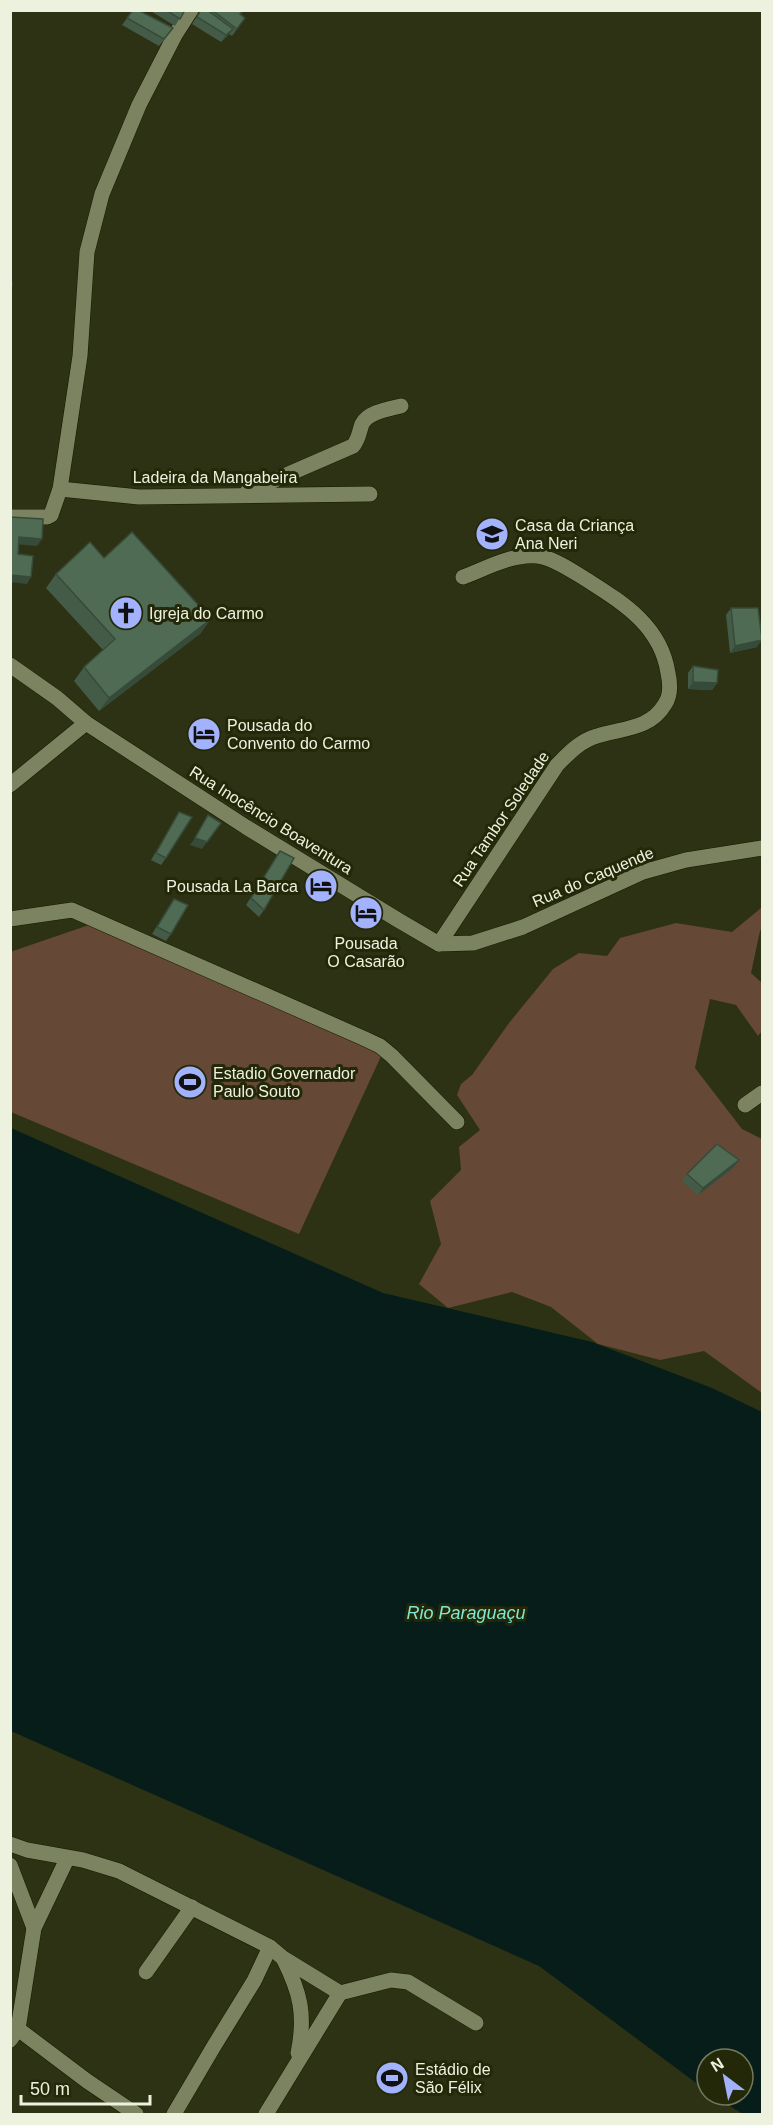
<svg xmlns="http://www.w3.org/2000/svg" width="773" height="2125" viewBox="0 0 773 2125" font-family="Arial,sans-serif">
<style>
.green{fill:#654835}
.water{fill:#071d1a}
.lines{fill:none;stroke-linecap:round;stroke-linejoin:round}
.street-casing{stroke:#151900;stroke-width:16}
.secondary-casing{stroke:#151900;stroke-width:16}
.street{stroke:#7c8361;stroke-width:15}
.secondary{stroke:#7c8361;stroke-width:15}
.wall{fill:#445c47}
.shaded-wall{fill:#374b3a}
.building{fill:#4f6b53;stroke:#374b3a;stroke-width:1.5}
.labels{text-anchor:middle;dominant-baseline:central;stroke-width:6;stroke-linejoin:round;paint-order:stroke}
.street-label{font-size:16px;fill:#edf2df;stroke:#232808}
.poi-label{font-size:16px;fill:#edf2df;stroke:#232808;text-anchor:start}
.water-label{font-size:18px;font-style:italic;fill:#7de8d4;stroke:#232808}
</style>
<rect width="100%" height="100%" fill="#2c3213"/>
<g class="green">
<polygon points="762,876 762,928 760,931 751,973 762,983 762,1031 758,1036 736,1005 710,999 695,1068 742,1129 762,1139 762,1393 704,1351 660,1360 598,1344 551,1307 512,1292 448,1308 419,1284 441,1244 430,1201 461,1170 459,1147 480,1130 457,1095 461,1084 472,1075 509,1023 553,969 579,953 607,956 620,938 676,923 732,932 761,908"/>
<polygon points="89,925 383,1052 299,1234 11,1112 10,952"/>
</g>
<polygon class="water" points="11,1128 383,1293 592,1342 712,1388 762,1412 762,2114 743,2114 712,2095 743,2095 743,2059 707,2059 707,2091 539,1966 11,1731"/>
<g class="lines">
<g class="street-casing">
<g id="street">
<polyline points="60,489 139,497 370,494"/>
<path d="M247,492L353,446C359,439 359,432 362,424C368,412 389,409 401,406"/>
<polyline points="10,517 47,517 51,515 60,489 80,356 87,252 102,194 139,105 175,35 191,10"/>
<polyline points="10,785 86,723"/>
<polyline points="10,919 72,910 363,1038 380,1046 392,1056 457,1122"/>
<path d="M439,944L557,765C569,753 580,741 597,736C621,728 650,730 665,704C671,695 670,682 668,673C661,626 623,603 587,580C574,572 552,557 537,556C511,554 487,568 463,577"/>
<polyline points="745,1105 762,1093"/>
<polyline points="10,1844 27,1850 83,1860 119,1871 270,1947 283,1958 340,1993"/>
<polyline points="10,1865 34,1928"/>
<path d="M283,1958C300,1992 306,2014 298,2053"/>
<polyline points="146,1972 192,1907"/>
<polyline points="18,2029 87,2081 136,2114"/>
<polyline points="10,2040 18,2029 34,1928 67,1859"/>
<polyline points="174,2114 214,2046 254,1981 270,1947"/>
<polyline points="266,2114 340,1993 391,1980 408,1982 476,2023"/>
</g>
</g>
<g class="secondary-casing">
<polyline id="secondary" points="10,665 57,698 86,723 246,827 398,920 439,944 473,943 523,927 643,872 686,860 762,848"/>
</g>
<use href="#street" class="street"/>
<use href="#secondary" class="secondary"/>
</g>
<g class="wall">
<polygon points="133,10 168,35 159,46 122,25"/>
<polygon points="149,10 185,10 175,26"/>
<polygon points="197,10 244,10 241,14 240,25 232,36 229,34 221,42 192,24 200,12"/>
<polygon points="104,558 201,633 99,711 74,681 84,667 103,650 46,588 56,574"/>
<polygon points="731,608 757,647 730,653 726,615"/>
<polygon points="693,666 717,683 712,690 688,689 688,673"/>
<polygon points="179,812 166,858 161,865 151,860"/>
<polygon points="280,851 264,910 259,917 246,905"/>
<polygon points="174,899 171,934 166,941 152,934"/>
<polygon points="739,1160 734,1167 698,1195 682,1181 687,1174"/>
</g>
<g class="shaded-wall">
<polygon points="233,29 228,36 221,42 226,35"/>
<polygon points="19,537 42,539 37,546 14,544"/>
<polygon points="10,575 31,577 27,584 10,582"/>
<polygon points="211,619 201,633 99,711 109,698"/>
<polygon points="762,640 757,647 730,653 735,646"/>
<polygon points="693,682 717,683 712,690 688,689"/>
<polygon points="195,838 207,842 202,849 190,845"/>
<polygon points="739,1160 734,1167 698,1195 703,1188"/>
</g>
<g class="building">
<polygon points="133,10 138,10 173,28 164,39 127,18"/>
<polygon points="166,10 185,10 180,19"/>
<polygon points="201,10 207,10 233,29 226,35 197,17"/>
<polygon points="212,10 243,10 240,14 245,18 237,29"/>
<polygon points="10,282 12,282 11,294 10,294"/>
<polygon points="10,517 43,519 42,539 19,537 18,554 33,556 31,577 10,575"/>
<polygon points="132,532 211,619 109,698 84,667 115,639 56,574 90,542 104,558"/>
<polygon points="731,608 758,608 762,640 735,646"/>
<polygon points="693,666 718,670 717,683 693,682"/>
<polygon points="179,812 192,817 166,858 156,853"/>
<polygon points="208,815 221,823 207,842 195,838"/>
<polygon points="280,851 294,858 264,910 251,898"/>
<polygon points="174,899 188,905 171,934 157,927"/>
<polygon points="717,1144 739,1160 703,1188 687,1174"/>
</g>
<defs>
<g id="school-disc" transform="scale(1.725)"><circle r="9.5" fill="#a2b2fd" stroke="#232808"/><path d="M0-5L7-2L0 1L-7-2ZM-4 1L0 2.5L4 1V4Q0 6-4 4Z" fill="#111"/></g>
<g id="church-disc" transform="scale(1.725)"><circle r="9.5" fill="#a2b2fd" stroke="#232808"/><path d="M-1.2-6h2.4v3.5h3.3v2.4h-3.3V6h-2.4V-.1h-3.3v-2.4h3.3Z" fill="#111"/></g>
<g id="hotel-disc" transform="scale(1.725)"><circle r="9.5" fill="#a2b2fd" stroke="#232808"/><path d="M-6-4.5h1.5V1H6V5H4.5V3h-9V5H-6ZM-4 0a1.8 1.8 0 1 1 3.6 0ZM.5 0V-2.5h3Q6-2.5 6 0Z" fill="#111"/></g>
<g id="stadium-disc" transform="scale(1.725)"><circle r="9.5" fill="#a2b2fd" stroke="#232808"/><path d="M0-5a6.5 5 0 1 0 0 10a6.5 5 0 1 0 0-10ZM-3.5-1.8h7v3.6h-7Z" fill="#111"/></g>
</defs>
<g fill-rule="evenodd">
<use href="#school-disc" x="492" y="534"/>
<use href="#church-disc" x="126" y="613"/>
<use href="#hotel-disc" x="204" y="734"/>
<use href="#hotel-disc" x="321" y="886"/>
<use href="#hotel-disc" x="366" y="913"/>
<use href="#stadium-disc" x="190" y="1082"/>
<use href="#stadium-disc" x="392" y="2078"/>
</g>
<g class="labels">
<g class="street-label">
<text x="215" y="477">Ladeira da Mangabeira</text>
<text transform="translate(501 819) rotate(-56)">Rua Tambor Soledade</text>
<text transform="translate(271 820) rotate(32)">Rua Inocêncio Boaventura</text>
<text transform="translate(593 877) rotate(-23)">Rua do Caquende</text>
</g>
<g class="poi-label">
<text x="515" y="525">Casa da Criança<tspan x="515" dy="18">Ana Neri</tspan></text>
<text x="149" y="613">Igreja do Carmo</text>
<text x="227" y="725">Pousada do<tspan x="227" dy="18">Convento do Carmo</tspan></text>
<text x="298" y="886" text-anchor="end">Pousada La Barca</text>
<text x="366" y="943" text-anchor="middle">Pousada<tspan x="366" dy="18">O Casarão</tspan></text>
<text x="213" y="1073">Estadio Governador<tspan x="213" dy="18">Paulo Souto</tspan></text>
<text x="415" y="2069">Estádio de<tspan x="415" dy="18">São Félix</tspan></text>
</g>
<g class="water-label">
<text x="466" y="1613">Rio Paraguaçu</text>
</g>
</g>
<rect width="773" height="2125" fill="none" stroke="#edf2df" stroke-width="24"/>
<g transform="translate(725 2077) rotate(328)"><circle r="28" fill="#232808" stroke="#74795e" stroke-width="1.5"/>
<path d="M0-4.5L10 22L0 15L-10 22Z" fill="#a2b2fd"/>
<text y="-9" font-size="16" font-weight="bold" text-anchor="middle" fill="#edf2df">N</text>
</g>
<path d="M21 2095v9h129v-9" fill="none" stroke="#edf2df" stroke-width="3"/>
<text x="30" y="2095" font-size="18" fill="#edf2df" stroke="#232808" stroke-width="4.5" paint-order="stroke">50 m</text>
</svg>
